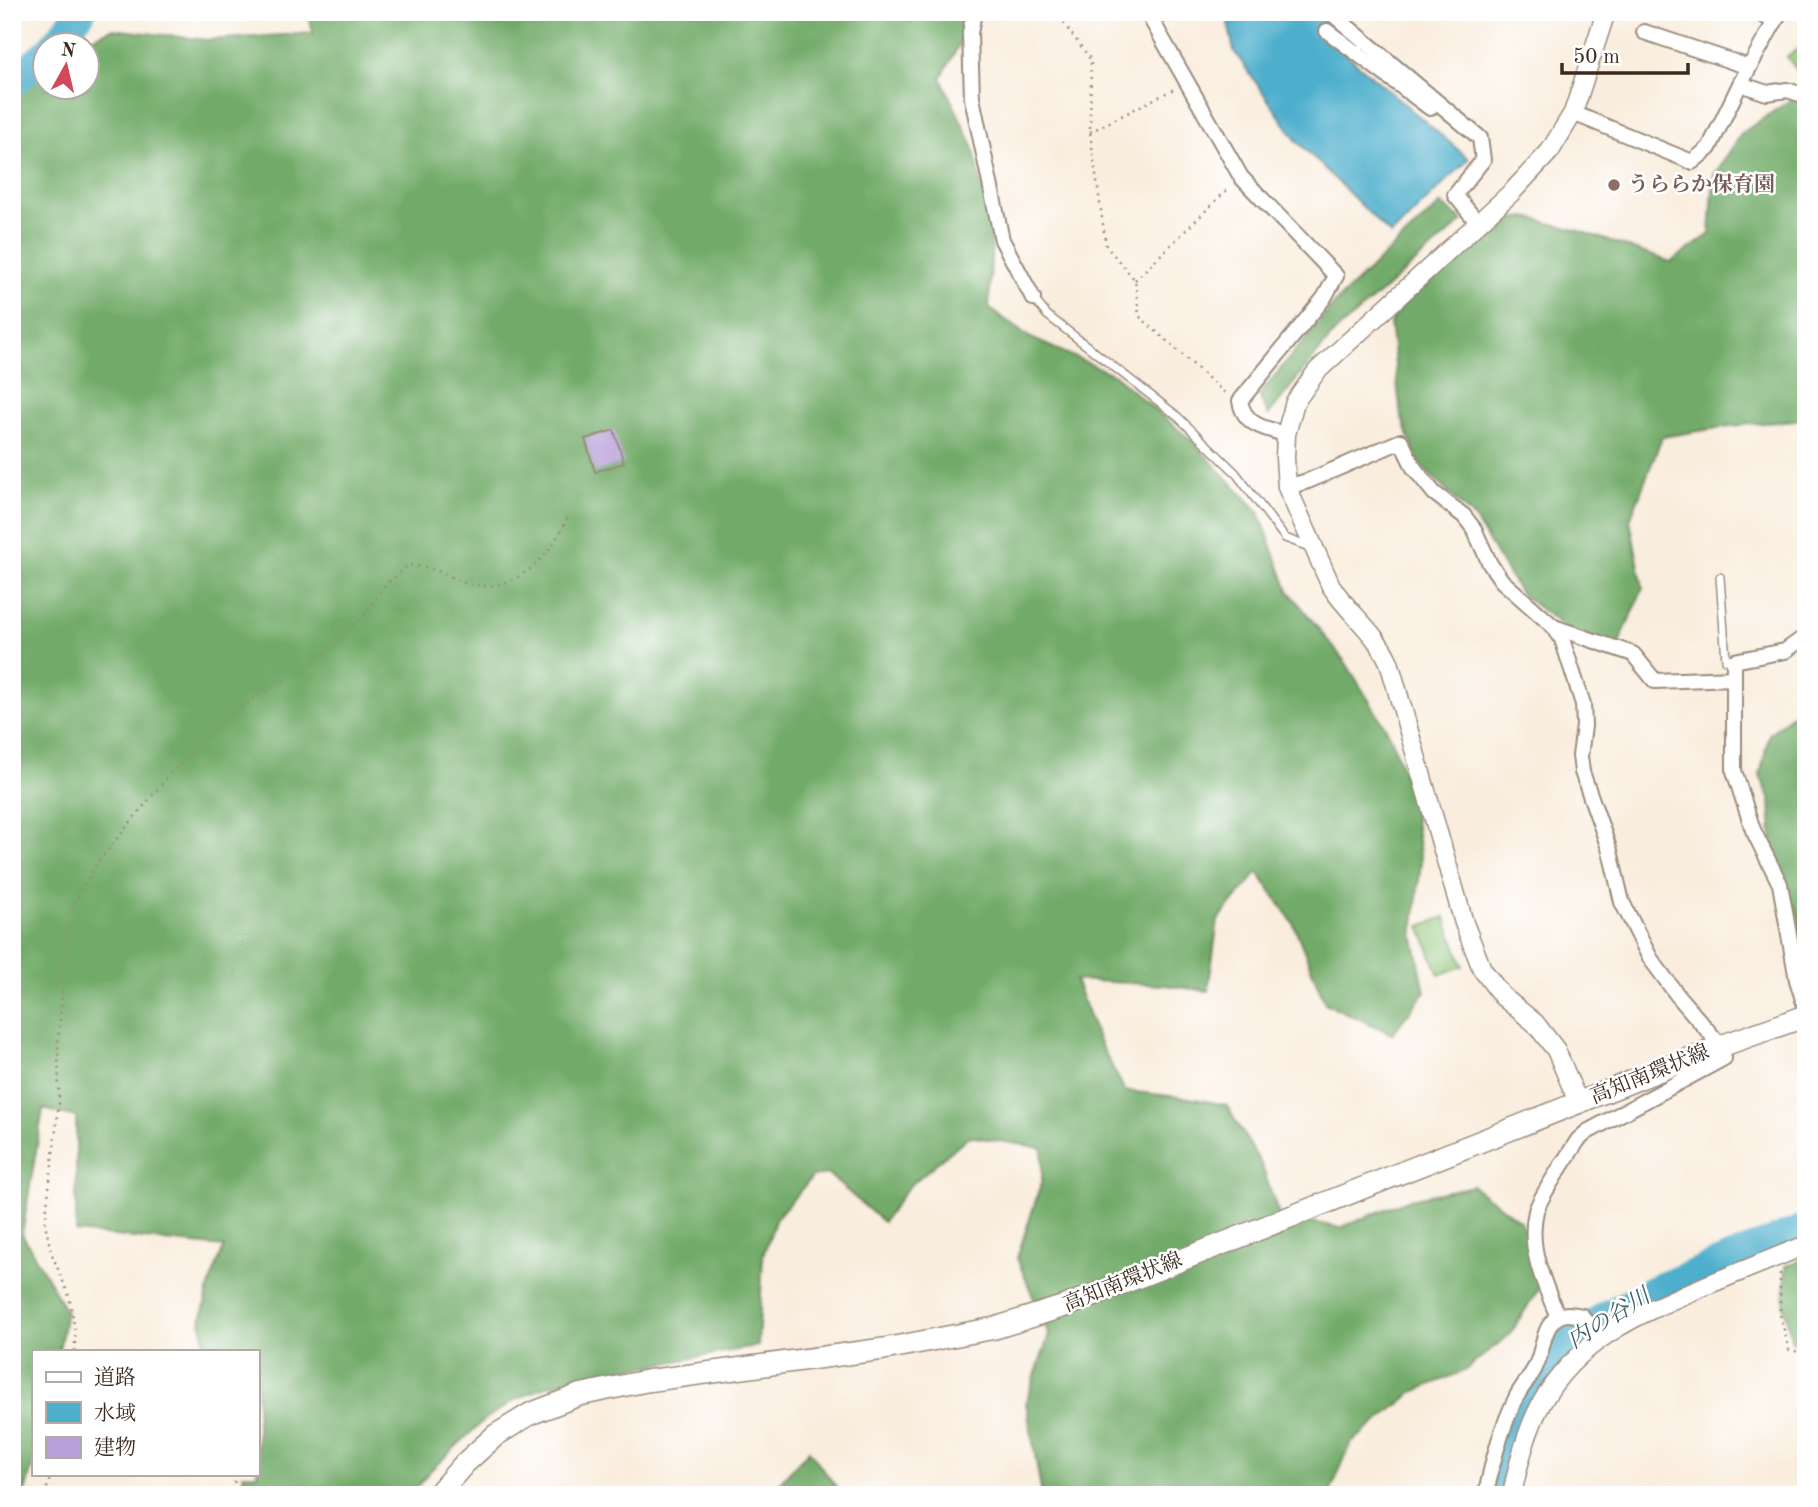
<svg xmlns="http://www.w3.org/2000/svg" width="1818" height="1507" viewBox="0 0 1818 1507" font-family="'Old Standard TT','Noto Serif JP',serif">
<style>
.green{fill:#8ec679;stroke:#64784c;stroke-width:2}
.forest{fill:#72ab69;stroke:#566a44;stroke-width:2}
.water{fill:#4dafcc;stroke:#446c75;stroke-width:2}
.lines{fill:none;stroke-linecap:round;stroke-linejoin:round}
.river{stroke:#4dafcc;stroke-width:30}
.building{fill:#b8a1d9}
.service-casing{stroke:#9a8c7e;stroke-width:10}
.minor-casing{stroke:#9a8c7e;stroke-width:18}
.tertiary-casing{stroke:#9a8c7e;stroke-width:21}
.primary-casing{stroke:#9a8c7e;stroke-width:24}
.path{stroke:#9a8c7e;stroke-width:2.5;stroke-dasharray:2 5;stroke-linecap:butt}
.service{stroke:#fff;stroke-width:7}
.minor{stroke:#fff;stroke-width:14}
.tertiary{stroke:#fff;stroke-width:18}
.primary{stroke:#fff;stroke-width:21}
.education-dot{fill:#8d6e63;stroke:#fff;stroke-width:2.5}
.labels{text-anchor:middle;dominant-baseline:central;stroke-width:5;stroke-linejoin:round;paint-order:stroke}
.education-label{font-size:21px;font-weight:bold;fill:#785e54;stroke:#fff;text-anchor:start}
.street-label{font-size:21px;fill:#3b2a1e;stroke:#fff}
.water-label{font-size:23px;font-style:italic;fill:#425f64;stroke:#fff}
</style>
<rect width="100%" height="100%" fill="#fff"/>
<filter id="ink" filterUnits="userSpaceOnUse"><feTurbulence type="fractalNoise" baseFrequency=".0143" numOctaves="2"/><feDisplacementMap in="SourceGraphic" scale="14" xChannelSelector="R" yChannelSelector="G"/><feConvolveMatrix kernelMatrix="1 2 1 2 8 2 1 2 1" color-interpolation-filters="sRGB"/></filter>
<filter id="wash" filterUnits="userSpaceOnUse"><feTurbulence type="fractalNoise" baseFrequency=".00686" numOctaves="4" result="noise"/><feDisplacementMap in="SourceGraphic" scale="28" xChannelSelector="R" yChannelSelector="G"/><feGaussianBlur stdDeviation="1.57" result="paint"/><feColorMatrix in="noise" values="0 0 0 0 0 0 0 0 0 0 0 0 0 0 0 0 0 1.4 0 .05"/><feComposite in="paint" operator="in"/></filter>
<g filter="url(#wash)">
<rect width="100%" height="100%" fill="#f9eddd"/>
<g class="green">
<polygon points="1806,43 1806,82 1787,57"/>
<polygon points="1445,917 1463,966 1439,975 1420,926"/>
</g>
<g class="forest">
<polygon points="308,12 966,12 962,39 941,78 973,146 992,232 989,308 1031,338 1113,374 1192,441 1259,512 1288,590 1346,663 1390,735 1411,794 1421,861 1413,933 1425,992 1392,1034 1325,1003 1293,923 1258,872 1218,920 1208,991 1165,985 1075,980 1100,1044 1125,1091 1190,1098 1226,1105 1261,1164 1279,1215 1340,1228 1410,1199 1473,1186 1521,1222 1535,1256 1541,1285 1510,1334 1464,1371 1415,1391 1351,1443 1329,1495 1042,1495 1026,1402 1049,1335 1017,1258 1042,1181 1042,1148 969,1136 908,1187 883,1222 828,1174 813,1176 776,1218 763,1256 758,1346 655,1365 603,1372 546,1386 515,1400 483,1421 430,1471 410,1495 244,1495 243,1474 257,1474 257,1351 206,1351 201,1321 210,1283 224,1247 76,1232 76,1117 43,1109 22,1234 66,1311 59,1351 33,1351 33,1463 25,1492 12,1488 12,79 18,71 45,59 46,88 88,88 88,46 75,45 112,29 208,40 313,33"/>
<polygon points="1796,96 1806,106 1806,419 1730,426 1662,437 1630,520 1643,588 1617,648 1572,633 1520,593 1474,518 1419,464 1401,415 1390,323 1406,302 1440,273 1491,221 1527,217 1580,231 1671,262 1710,234 1714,175 1742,133"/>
<polygon points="1441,204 1463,221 1334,333 1268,415 1259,395 1333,305 1389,251"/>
<polygon points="1806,703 1806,984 1796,961 1799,919 1783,882 1772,839 1770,798 1760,776 1769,734"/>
<polygon points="1806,1257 1806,1345 1792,1342 1784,1305 1786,1266"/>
<polygon points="809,1450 842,1495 768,1495"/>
</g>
<polygon class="water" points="1244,12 1308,12 1323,23 1319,31 1469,159 1391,235 1297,141 1234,51 1228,23"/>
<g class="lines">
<g class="river">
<polyline points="53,46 81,12"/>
<polyline points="12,83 46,53"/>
<polyline points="1498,1495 1507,1446 1528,1396 1561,1348 1604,1317 1652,1291 1806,1228"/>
</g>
</g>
<g id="blocks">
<polygon class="building" points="614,430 624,463 595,472 585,439"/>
</g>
</g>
<g filter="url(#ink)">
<use href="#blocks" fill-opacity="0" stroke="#9a8c7e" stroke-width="2"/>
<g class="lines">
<g class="service-casing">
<g id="service">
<polyline points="1033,298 1047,315 1176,415 1235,472 1285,538 1312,548"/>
<polyline points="1720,577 1726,660 1734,661"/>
</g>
</g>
<g class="minor-casing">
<g id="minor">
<polyline points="974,12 970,33 972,98 1002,240 1033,298"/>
<path d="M1147,12L1241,177L1336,276L1324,298L1240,401C1244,425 1265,429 1286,434"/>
<polyline points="1330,12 1480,138 1483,160 1455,195 1478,223"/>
<polyline points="1758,12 1775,22"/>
<polyline points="1327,31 1430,108"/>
<polyline points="1644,32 1749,67"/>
<polyline points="1740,84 1767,93 1787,90 1806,96"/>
<polyline points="1573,113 1692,162 1709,148 1740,84 1780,12"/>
<path d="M1287,487L1308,481L1401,441L1414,468L1434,493L1464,516L1474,529L1490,564L1502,581L1554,627L1562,639L1583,704L1584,726L1580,756L1582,772L1610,851L1622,902L1650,958L1678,996L1721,1046L1724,1058L1587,1132L1578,1140C1568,1156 1540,1196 1536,1211C1527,1248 1544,1283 1558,1317"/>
<polyline points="1554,627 1633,654 1655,681 1734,678"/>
<polyline points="1806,636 1785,651 1734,661 1734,771 1753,830 1780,884 1797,980 1806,1009"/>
<path d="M1486,1495C1492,1461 1502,1426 1517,1396C1522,1386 1530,1378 1535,1368C1543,1353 1542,1329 1556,1318C1564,1312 1572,1314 1582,1316L1598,1339"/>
</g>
</g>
<g class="tertiary-casing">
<g id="tertiary">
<path d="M1579,1104L1556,1050L1535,1023L1502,996L1482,969L1464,923L1389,662C1375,631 1349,614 1331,586L1287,487L1285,458L1286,434L1295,402L1317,371L1512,192L1550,151L1573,113L1606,12"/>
<path d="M1512,1495C1518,1464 1526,1432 1541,1404C1576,1339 1643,1312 1707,1285C1740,1272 1773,1258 1806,1245"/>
</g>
</g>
<g class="primary-casing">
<polyline id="primary" points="437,1495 465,1463 496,1435 530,1414 579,1395 646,1381 884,1349 995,1328 1068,1305 1721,1046 1806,1016"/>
</g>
<g class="path">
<polyline points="1055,12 1091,60 1090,132 1106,246 1135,280 1139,316 1226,394"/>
<polyline points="1090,132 1174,89"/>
<polyline points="1135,280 1230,187"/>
<polyline points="1780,1273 1780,1314 1789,1350 1806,1353"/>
<path d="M75,1351V1330L69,1296L51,1252L45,1223L59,1103L58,1043L63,986L62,969L70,914L82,887L98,862L169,775L212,730L253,699L318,659L338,642L366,613L382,588L408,565C416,566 426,567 434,570C446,573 456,581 469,584C517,595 552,555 569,514"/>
<polyline points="234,1474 235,1495"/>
<polyline points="45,1495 51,1474"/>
</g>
<use href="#service" class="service"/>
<use href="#minor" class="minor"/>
<use href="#tertiary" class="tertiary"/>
<use href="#primary" class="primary"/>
</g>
</g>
<circle class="education-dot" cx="1614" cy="185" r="7"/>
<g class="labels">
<g class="education-label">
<text x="1628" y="185">うららか保育園</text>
</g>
<g class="street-label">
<text transform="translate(1650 1075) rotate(-22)">高知南環状線</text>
<text transform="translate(1123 1283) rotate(-22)">高知南環状線</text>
</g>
<g class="water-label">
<text transform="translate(1609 1319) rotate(-32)">内の谷川</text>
</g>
</g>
<rect width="1818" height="1507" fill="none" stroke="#fff" stroke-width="42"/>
<rect x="32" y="1350" width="228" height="126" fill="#ffffff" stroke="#b1aaa5" stroke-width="2"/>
<rect x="46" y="1372" width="35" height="10" fill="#ffffff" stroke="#b1aaa5" stroke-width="2"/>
<text x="94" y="1384" font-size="21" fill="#3b2a1e">道路</text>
<rect x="46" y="1402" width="35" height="21" fill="#4dafcc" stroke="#b1aaa5" stroke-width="2"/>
<text x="94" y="1420" font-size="21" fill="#3b2a1e">水域</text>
<rect x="46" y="1437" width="35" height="21" fill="#b8a1d9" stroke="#b1aaa5" stroke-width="2"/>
<text x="94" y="1454" font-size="21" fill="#3b2a1e">建物</text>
<g transform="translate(66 66) rotate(8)"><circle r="33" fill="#ffffff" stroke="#b1aaa5" stroke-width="2"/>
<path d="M0-5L12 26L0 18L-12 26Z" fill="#d1495b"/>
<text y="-10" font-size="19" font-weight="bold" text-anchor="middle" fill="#3b2a1e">N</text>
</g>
<path d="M1562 63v10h126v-10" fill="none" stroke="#3b2a1e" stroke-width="3.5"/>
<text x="1573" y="63" font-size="21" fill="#3b2a1e" stroke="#ffffff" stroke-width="5" paint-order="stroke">50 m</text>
</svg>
